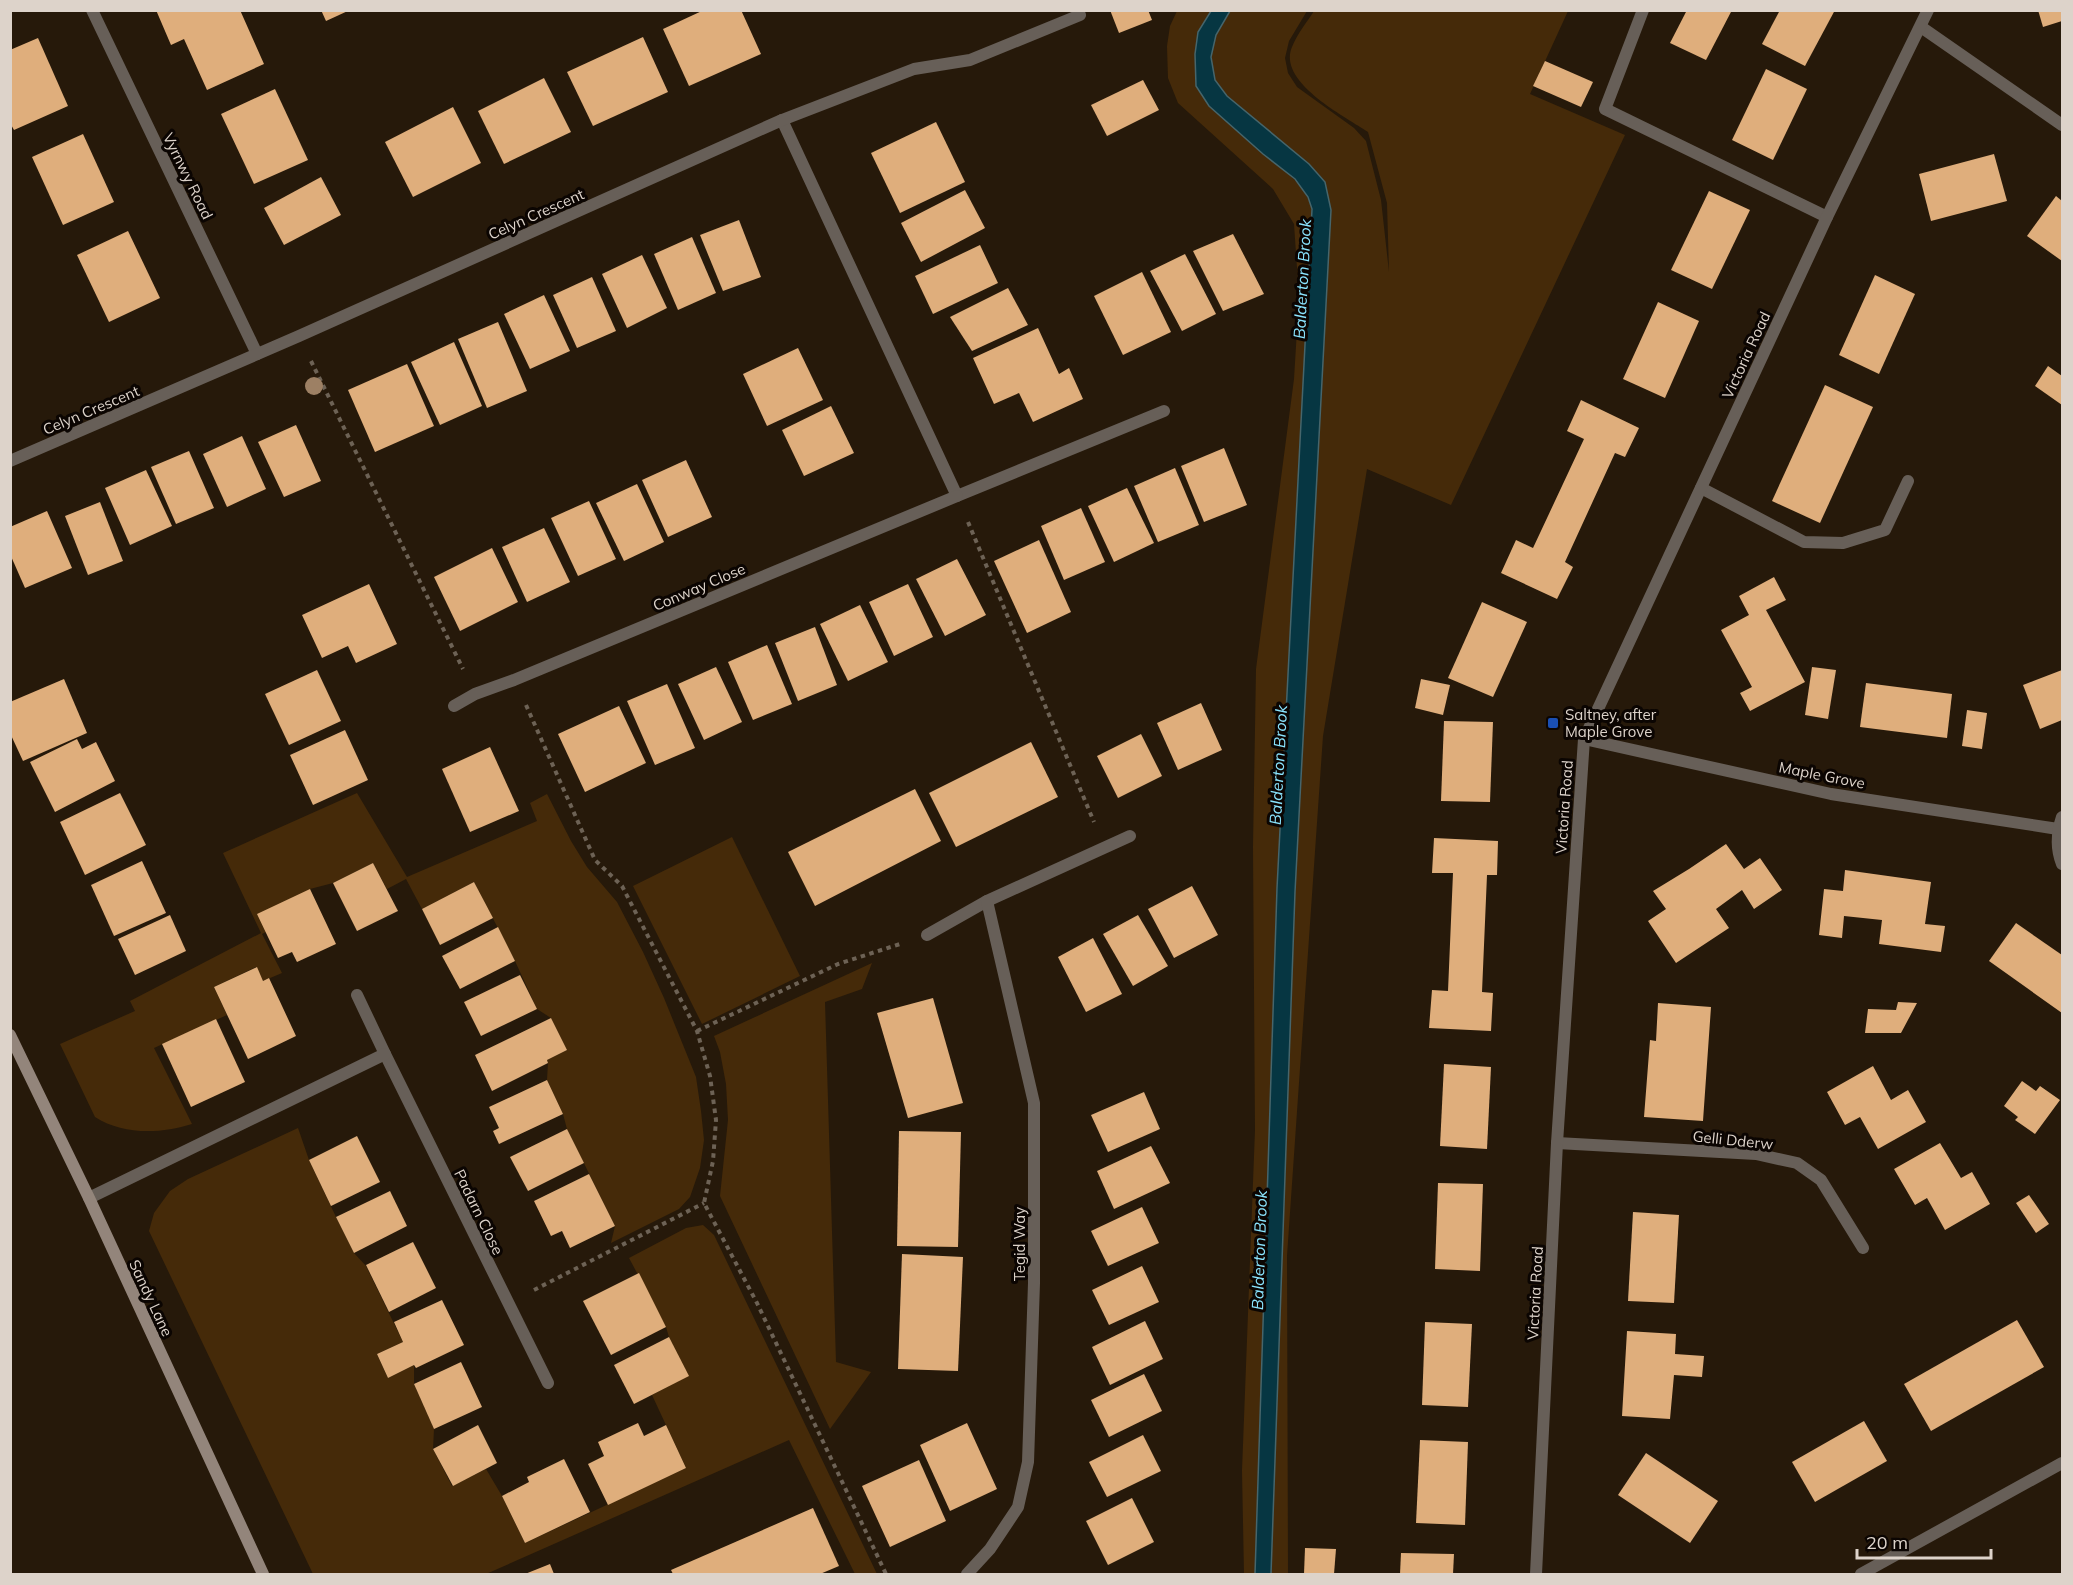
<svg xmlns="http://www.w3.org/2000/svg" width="2073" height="1585" viewBox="0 0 2073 1585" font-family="Mulish,sans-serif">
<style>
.green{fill:#452a09}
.water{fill:#063642;stroke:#46656b;stroke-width:1.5}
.building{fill:#dfae7c}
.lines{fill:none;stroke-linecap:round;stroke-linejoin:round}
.path{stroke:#6d6255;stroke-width:4;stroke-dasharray:4.5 4.5;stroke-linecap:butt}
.lane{stroke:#675f58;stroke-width:12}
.street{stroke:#675f58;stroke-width:12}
.secondary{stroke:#93857b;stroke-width:12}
.tree{fill:#9d8064}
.transit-dot{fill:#1a4fb4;stroke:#0b0502;stroke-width:2}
.labels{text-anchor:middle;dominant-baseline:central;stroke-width:6;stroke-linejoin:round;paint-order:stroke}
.street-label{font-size:15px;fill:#ddd3ca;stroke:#0b0502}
.poi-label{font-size:15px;fill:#ddd3ca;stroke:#0b0502;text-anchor:start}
.water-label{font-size:16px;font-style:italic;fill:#8ae4fe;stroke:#0b0502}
</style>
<rect width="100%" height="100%" fill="#26190a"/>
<g class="green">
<path d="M1177,11H1212L1198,32L1209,106C1227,122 1245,138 1263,154C1284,171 1304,182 1312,209L1277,888L1255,1574H1244L1242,1471L1255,1130L1253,847L1256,669L1294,379L1299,297L1294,224L1273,189L1178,103L1168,78L1167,46L1170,26Z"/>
<path d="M1230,11H1307L1289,41L1285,58L1288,73L1297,87L1354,128L1366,141L1381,200L1389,272L1387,203L1368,132C1344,116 1277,82 1292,47C1297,34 1307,22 1314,11H1568L1530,94L1625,135L1451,505L1367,469L1323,736L1287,1256L1288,1574H1271L1295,892L1331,210L1309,164L1227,96L1215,80L1211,57L1216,35Z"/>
<path d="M357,793L407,877L537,821L530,803L547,794L571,841L587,867L617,902L643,952L664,998L696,1077L701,1111L704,1140L700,1168L690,1197L679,1209L611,1243L615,1226L567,1129L563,1114L547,1080L548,1063L547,1060L567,1050L551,1018L537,1009L515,961L474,882L422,909L406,879L387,889L373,863L333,883L310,889L266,932L262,934L282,973L263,981L256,967L214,987L227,1015L154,1048L192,1124C160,1134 123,1135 95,1117L60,1044L135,1011L130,1001L261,933L223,853Z"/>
<polygon points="732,837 800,976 702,1024 633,886"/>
<polygon points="872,963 862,989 825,1002 836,1362 871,1372 830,1429 720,1196 728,1120 726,1084 720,1052 714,1036"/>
<polygon points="298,1128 309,1160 336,1217 354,1253 366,1266 403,1342 377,1354 388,1378 414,1365 414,1384 434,1429 433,1449 452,1486 486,1469 502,1496 525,1543 686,1468 652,1395 688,1376 669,1337 666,1327 629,1258 686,1228 703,1225 714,1235 877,1574 855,1574 789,1440 486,1574 313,1574 149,1231 154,1213 170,1191 188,1179"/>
</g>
<polygon class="water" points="1211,11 1230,11 1216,35 1211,57 1215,80 1227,96 1309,164 1325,182 1331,210 1295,892 1271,1574 1255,1574 1277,888 1312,209 1308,197 1295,179 1263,154 1209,106 1196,86 1195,54 1198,32"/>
<g class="building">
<polygon points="156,10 240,10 264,64 207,90 184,39 171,45"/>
<polygon points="321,10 350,10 326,21"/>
<polygon points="704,10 741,10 761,54 689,86 663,29"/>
<polygon points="1110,10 1148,10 1152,20 1119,33"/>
<polygon points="1687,10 1732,10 1706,60 1670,43"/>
<polygon points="1780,10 1835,10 1805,66 1762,44"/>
<polygon points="2038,10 2062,10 2062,21 2043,27"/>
<polygon points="643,37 668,92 593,126 567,72"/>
<polygon points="38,38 68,106 14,130 10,123 10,50"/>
<polygon points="1545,61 1593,82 1581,107 1533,86"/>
<polygon points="1766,69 1807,89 1773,160 1732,140"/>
<polygon points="544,78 571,132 504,164 478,111"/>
<polygon points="1143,80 1159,110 1107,136 1091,105"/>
<polygon points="275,89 308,160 254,184 221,114"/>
<polygon points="453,107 481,163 413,197 385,142"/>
<polygon points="936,122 965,182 900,213 871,153"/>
<polygon points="83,134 114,202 63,225 32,157"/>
<polygon points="1994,154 2007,201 1931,221 1919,174"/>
<polygon points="321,177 341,215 284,245 264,208"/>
<polygon points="965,190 985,228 921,262 901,223"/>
<polygon points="1709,191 1750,210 1712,289 1671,270"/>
<polygon points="2056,196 2062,201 2062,261 2027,236"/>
<polygon points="739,220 761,277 723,291 700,235"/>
<polygon points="128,231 160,298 109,322 77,255"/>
<polygon points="1233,234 1264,294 1223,311 1193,251"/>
<polygon points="692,237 716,293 678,310 654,254"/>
<polygon points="980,245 998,283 933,314 915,276"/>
<polygon points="1185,254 1216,314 1182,331 1150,271"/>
<polygon points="642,255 667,308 627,328 602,274"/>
<polygon points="1142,272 1171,332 1123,355 1094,296"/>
<polygon points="1875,275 1915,294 1879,374 1839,355"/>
<polygon points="592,277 616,331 577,348 553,295"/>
<polygon points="1008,288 1028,325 972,351 950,317"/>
<polygon points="544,295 570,351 530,369 504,314"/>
<polygon points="1658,302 1699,321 1665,398 1623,379"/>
<polygon points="498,322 527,391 487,408 458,339"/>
<polygon points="1038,328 1059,374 1069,368 1083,399 1033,422 1019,393 994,404 973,358"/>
<polygon points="454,342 482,406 440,425 411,362"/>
<polygon points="798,348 823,400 767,426 743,374"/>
<polygon points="407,364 434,426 375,452 348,390"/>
<polygon points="2048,366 2062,376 2062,405 2035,386"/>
<polygon points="1825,385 1873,407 1820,523 1772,501"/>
<polygon points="1581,400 1639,428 1625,457 1615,453 1565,562 1573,567 1557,599 1501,573 1516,540 1533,548 1584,439 1567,431"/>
<polygon points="831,406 854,453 804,476 782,430"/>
<polygon points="296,425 321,481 284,497 258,442"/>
<polygon points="242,436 266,489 227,507 203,454"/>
<polygon points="1224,448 1247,505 1204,522 1181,466"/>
<polygon points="189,451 214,508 176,524 151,467"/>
<polygon points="686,460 712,517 668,537 642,480"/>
<polygon points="1175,468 1199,525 1158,542 1134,486"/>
<polygon points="146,470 172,526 130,545 105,488"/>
<polygon points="637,484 664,542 624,561 596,503"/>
<polygon points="1127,488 1154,543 1114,562 1088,506"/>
<polygon points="589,501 616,559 578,576 551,518"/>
<polygon points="100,502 123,561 88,575 65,516"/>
<polygon points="1081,508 1105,562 1064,580 1041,526"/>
<polygon points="47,511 72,568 25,588 10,554 10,527"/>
<polygon points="544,528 570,582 527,602 502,547"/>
<polygon points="1039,540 1071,612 1027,633 994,561"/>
<polygon points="492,548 518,602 460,631 434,577"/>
<polygon points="957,559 986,615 945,636 916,579"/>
<polygon points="1774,577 1786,600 1766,610 1805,682 1750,711 1740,693 1752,687 1721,630 1749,615 1739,596"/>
<polygon points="369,584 397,644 356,663 348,646 322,658 302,615"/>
<polygon points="908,584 933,637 894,656 869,602"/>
<polygon points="1482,602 1527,622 1493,697 1448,678"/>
<polygon points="860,605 888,662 848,681 820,624"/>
<polygon points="815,627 837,685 798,701 775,643"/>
<polygon points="767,645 792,704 753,720 728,662"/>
<polygon points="716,667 742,722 704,740 678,684"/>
<polygon points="1812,667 1836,670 1828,719 1805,715"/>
<polygon points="317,670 341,721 289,745 265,694"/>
<polygon points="2062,670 2062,720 2040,729 2023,685"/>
<polygon points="64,679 87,733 23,761 10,733 10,702"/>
<polygon points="1421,679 1450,685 1443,715 1415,708"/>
<polygon points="1866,683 1952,694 1947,738 1860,727"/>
<polygon points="667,684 695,748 655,765 627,701"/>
<polygon points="1201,703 1222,750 1178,770 1157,723"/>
<polygon points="619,706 646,763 585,792 558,734"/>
<polygon points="1967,710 1987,713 1982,749 1962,746"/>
<polygon points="1444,721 1493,722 1490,802 1441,801"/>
<polygon points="345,730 368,780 313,805 290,755"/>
<polygon points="1141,734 1162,776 1118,798 1097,756"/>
<polygon points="77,739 82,749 96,742 115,781 55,812 30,762"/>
<polygon points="1031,742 1058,797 956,847 929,793"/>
<polygon points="490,747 519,811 470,832 442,769"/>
<polygon points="915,789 941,841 815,906 788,852"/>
<polygon points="120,793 146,845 85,875 60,822"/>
<polygon points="1434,838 1498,841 1497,875 1487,875 1482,992 1493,993 1491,1031 1429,1028 1432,990 1448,991 1453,873 1432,873"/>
<polygon points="1726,844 1744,869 1760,858 1782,890 1754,909 1742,890 1716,909 1729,928 1676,963 1648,921 1666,909 1653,891 1689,869"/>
<polygon points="142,861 166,913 114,936 91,885"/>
<polygon points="373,863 398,911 357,931 333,883"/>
<polygon points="1845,870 1931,882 1925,924 1945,926 1941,952 1879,944 1882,920 1844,916 1842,938 1819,935 1824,889 1843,891"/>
<polygon points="474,882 493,918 440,945 422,909"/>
<polygon points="1192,886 1218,935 1174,958 1148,909"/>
<polygon points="310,889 336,944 297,962 292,952 278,958 257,914"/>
<polygon points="170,915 186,951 135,975 118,939"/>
<polygon points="1138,915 1168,966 1133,986 1103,934"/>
<polygon points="2016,923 2062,955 2062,1013 1989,961"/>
<polygon points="498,927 515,961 460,989 442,956"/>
<polygon points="1093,938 1122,994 1086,1012 1058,957"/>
<polygon points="257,967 263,981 269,978 296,1036 248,1059 214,987"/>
<polygon points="520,975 537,1009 481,1036 464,1002"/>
<polygon points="933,998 963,1103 908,1118 877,1013"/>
<polygon points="1898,1002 1917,1003 1901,1033 1865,1033 1868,1009 1896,1010"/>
<polygon points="1658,1003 1711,1007 1703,1121 1644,1117 1650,1040 1656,1041"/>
<polygon points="551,1018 567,1050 547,1060 548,1063 492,1091 475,1055"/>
<polygon points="216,1019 245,1082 191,1107 162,1044"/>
<polygon points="1444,1064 1491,1067 1487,1149 1440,1146"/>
<polygon points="1873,1066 1891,1100 1908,1090 1926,1122 1878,1149 1860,1117 1845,1125 1827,1092"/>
<polygon points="547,1080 563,1114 499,1144 493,1131 499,1128 489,1107"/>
<polygon points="2022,1081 2036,1091 2040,1086 2060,1100 2035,1134 2015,1120 2018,1117 2004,1106"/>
<polygon points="1144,1092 1160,1129 1108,1152 1091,1115"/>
<polygon points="567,1129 584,1163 528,1191 510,1157"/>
<polygon points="899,1131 961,1132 958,1247 897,1246"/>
<polygon points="357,1136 380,1182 331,1206 309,1160"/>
<polygon points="1940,1143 1961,1178 1972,1172 1990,1204 1945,1230 1927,1198 1915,1205 1894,1169"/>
<polygon points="1151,1146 1170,1183 1114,1209 1097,1171"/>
<polygon points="589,1174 615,1226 570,1248 562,1231 551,1236 534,1201"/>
<polygon points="1438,1183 1483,1184 1480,1271 1435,1269"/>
<polygon points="390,1191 407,1226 354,1253 336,1217"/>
<polygon points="2029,1195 2049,1224 2036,1233 2016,1203"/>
<polygon points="1142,1207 1159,1243 1108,1266 1091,1231"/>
<polygon points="1633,1212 1679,1215 1674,1303 1628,1301"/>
<polygon points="413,1242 436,1288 389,1312 366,1265"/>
<polygon points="902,1254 963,1257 958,1371 898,1369"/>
<polygon points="1142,1266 1159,1302 1109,1325 1092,1290"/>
<polygon points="639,1273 666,1327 611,1355 583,1301"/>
<polygon points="442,1300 464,1345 416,1368 414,1365 388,1378 377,1354 403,1342 394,1322"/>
<polygon points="2017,1320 2044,1367 1931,1431 1904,1384"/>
<polygon points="1145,1321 1163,1359 1110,1385 1092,1347"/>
<polygon points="1425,1322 1472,1324 1468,1407 1422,1405"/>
<polygon points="1627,1331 1676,1334 1675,1354 1704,1356 1702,1377 1674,1375 1670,1419 1622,1416"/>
<polygon points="669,1337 689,1376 634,1404 614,1365"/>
<polygon points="461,1362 482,1407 434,1429 414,1384"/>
<polygon points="1144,1374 1162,1411 1109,1437 1091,1400"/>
<polygon points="1864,1421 1887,1461 1815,1502 1792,1462"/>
<polygon points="638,1423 644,1436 666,1425 686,1468 608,1505 588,1464 604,1456 598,1442"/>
<polygon points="967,1423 997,1489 950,1511 920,1445"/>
<polygon points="478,1425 497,1463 453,1486 433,1449"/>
<polygon points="1143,1435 1161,1471 1107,1497 1089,1462"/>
<polygon points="1420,1440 1468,1442 1465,1525 1416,1523"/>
<polygon points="1646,1453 1718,1501 1690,1543 1618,1495"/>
<polygon points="564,1459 590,1512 525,1543 502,1496 529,1482 527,1477"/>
<polygon points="919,1460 946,1521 890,1547 862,1486"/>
<polygon points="1132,1498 1154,1542 1108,1565 1086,1521"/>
<polygon points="813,1508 839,1566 820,1574 673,1574 671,1570"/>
<polygon points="1305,1548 1336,1549 1334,1574 1304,1574"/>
<polygon points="1401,1553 1454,1554 1453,1574 1400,1574"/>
<polygon points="550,1564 554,1574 525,1574"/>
</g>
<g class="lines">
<g class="path">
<polyline points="311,361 463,669"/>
<polyline points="968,522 1094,822"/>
<polyline points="526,705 595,860 622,886 697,1031 710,1076 716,1120 713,1161 704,1203 757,1303 886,1574"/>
<polyline points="697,1031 838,964 900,944"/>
<polyline points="534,1290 704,1203"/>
</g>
<polyline class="lane" points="1643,10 1605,109 1827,217"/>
<g class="street">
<polyline points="92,10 257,354"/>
<polyline points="1921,27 2062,125"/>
<polyline points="782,120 957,496 1164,411"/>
<polyline points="10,461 299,336 782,120 914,69 970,60 1080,15"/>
<polyline points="1701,488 1804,542 1843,543 1885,530 1908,481"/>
<polyline points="454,706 475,694 514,680 957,496"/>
<polyline points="1584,739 1831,794 2058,829"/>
<path d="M2062,817C2057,832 2056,849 2062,864"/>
<polyline points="927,935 987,901"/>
<polyline points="357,995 385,1054 548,1383"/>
<polyline points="1557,1143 1756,1154 1797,1163 1821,1180 1863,1248"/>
<polyline points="89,1198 385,1054"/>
<polyline points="967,1574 990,1549 1018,1507 1028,1462 1034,1283 1034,1103 987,901 1130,836"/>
<polyline points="1536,1574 1557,1143 1584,739 1827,217 1928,10"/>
<polyline points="1861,1574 2062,1463"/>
</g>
<polyline class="secondary" points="10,1035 89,1198 263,1574"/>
</g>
<circle class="tree" cx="314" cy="386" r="9"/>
<rect class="transit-dot" x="1547" y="717" width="12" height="12" rx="3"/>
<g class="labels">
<g class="street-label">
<text transform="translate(188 176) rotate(64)">Vyrnwy Road</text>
<text transform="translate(536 214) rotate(-24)">Celyn Crescent</text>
<text transform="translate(1746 355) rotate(-65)">Victoria Road</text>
<text transform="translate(91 410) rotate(-23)">Celyn Crescent</text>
<text transform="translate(699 587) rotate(-23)">Conway Close</text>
<text transform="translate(1822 775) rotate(11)">Maple Grove</text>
<text transform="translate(1564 807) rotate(-86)">Victoria Road</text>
<text transform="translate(1733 1140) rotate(6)">Gelli Dderw</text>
<text transform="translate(479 1212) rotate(64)">Padarn Close</text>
<text transform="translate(1019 1244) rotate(-90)">Tegid Way</text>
<text transform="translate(1535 1293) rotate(-87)">Victoria Road</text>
<text transform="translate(151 1298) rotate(65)">Sandy Lane</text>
</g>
<g class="poi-label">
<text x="1565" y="714">Saltney, after<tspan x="1565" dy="17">Maple Grove</tspan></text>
</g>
<g class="water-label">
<text transform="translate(1302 279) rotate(-87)">Balderton Brook</text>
<text transform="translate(1278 765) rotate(-87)">Balderton Brook</text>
<text transform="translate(1259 1250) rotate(-88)">Balderton Brook</text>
</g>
</g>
<rect width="2073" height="1585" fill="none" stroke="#ddd3ca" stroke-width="24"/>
<path d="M1857 1549v9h134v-9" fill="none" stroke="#ddd3ca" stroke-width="3"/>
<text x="1866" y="1549" font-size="18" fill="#ddd3ca" stroke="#0b0502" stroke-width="4.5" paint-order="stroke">20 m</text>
</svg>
